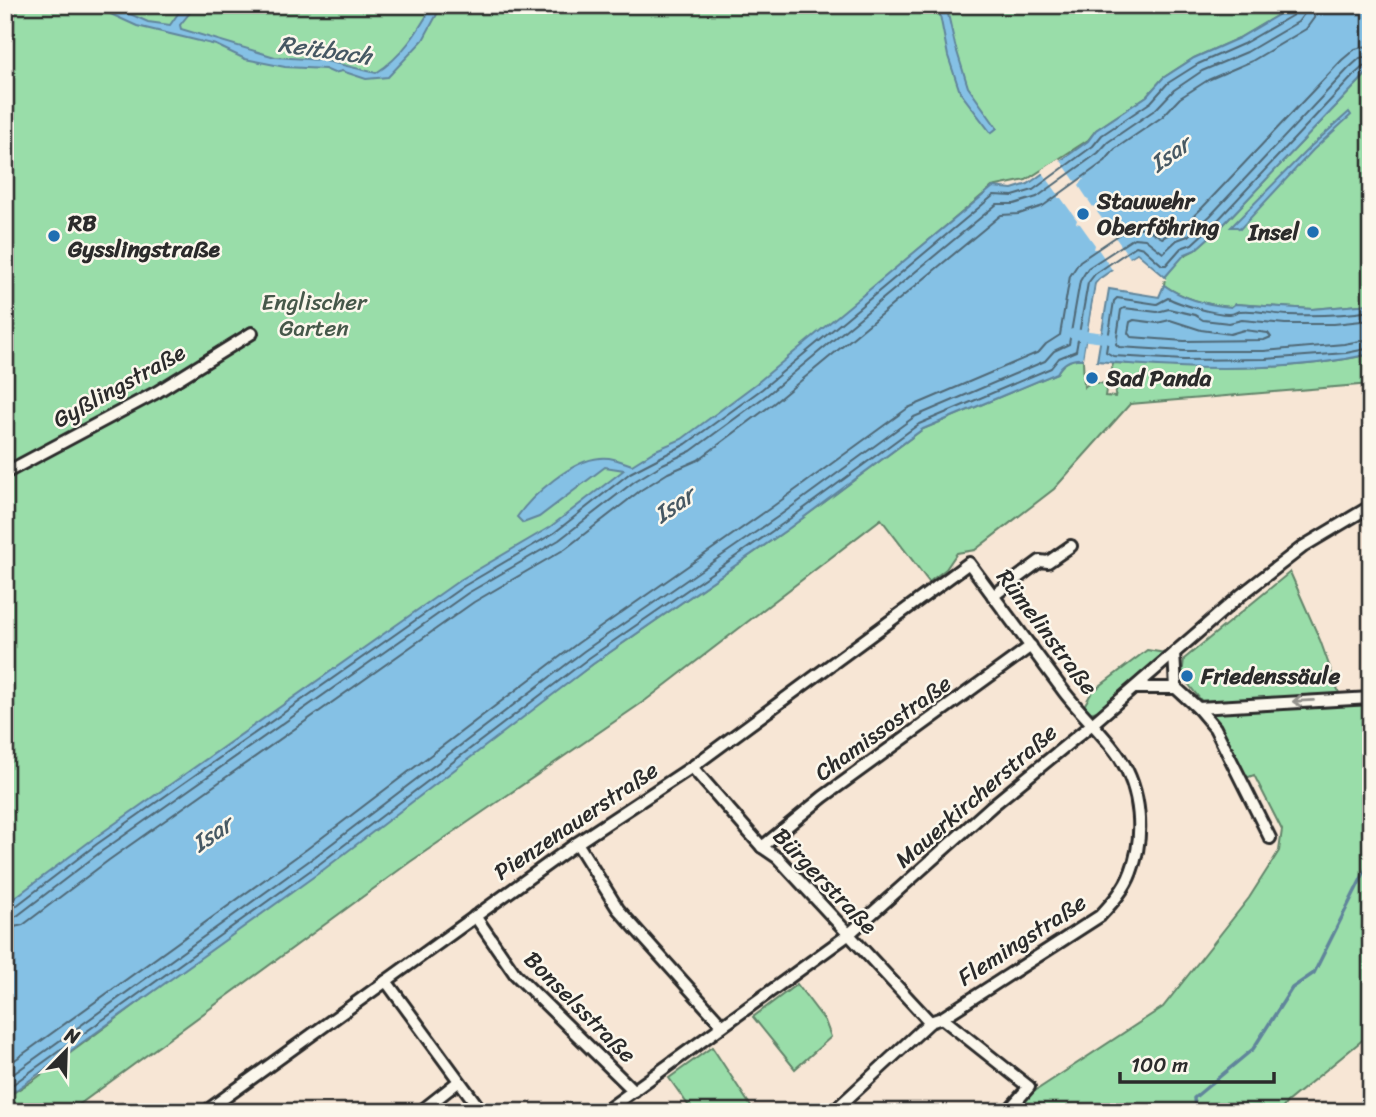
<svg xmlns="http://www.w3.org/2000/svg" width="1376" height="1117" viewBox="0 0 1376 1117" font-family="Sriracha,sans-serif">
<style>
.green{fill:#99dda9;stroke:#62846a;stroke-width:2}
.water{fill:#85c1e5;stroke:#61859b;stroke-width:2}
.pier{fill:#f7e6d5}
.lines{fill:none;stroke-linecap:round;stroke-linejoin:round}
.shore{stroke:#4f6775;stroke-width:2}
.stream{stroke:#61859b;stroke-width:3.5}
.canal{stroke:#85c1e5;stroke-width:10}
.street-casing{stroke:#2b2b2b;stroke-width:16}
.street{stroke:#fbf7ec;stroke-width:10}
.oneway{stroke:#93918c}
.poi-dot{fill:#1f6fb2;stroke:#fbf7ec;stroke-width:2.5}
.labels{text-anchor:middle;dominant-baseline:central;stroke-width:5;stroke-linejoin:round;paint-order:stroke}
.poi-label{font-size:23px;font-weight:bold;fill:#2b2b2b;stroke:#fbf7ec;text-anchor:start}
.park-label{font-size:23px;fill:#46584a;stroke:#fbf7ec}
.street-label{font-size:23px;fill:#2b2b2b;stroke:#fbf7ec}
.water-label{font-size:24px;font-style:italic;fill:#465863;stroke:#fbf7ec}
</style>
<rect width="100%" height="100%" fill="#f7e6d5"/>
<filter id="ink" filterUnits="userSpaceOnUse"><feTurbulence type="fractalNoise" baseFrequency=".0143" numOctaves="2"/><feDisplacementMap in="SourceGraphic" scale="14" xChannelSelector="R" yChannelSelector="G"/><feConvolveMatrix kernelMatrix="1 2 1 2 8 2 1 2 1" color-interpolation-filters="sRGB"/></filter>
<g filter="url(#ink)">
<g class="green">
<polygon points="5,5 1295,5 1239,38 1194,58 1163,78 1147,96 1096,130 1088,140 1026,180 992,187 685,447 5,915"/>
<path d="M1371,69V304L1312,309L1235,304L1231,307C1208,305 1184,299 1164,285L1165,277L1181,257L1195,250L1223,225Z"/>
<path d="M1371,354V384L1130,404L1054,489L975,550L957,553L946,569L929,582L881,519L646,700L410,862L69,1112H5V1098L34,1080L593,664L788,529L923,429L1057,373C1063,362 1071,358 1083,359L1084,387L1091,382L1107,384L1105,396L1115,397L1117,386L1109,384L1113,363C1198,368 1287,373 1371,354Z"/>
<polygon points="1290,572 1320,640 1343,704 1371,703 1371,1033 1287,1102 1280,1112 1014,1112 1032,1093 1163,1007 1249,898 1279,851 1282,830 1254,775 1246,778 1218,722 1182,676 1184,659"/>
<polygon points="1147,650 1165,653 1104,709 1090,713 1084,706 1092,692"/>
<polygon points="797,984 825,1021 831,1037 795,1069 753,1017"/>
<polygon points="712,1047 754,1111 753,1112 693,1112 669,1078"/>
</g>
<g class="water">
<path d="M91,5H110L148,22L170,25L184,5H196L180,25L181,29L275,57L322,60L376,73C402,57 418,31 433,5H442L423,40L388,77L366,79L342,71L334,73L325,69L285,67L245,59L216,45L137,26Z"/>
<polygon points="938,5 946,5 955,45 968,87 997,128 991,133 960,92 948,56"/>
<path d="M1295,5H1371V69L1223,225L1195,250L1185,254L1165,277L1137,253L1099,279L1095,284L1083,359C1071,358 1063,362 1057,373L923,429L788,529L593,664L323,870L5,1098V905L93,839L460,580L550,527L624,470L605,467L539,517L523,523L517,517C532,495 572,460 600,458C612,457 621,461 632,465L656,450L682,439L757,383L993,187L1012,189L1028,184L1088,141L1096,130L1147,96L1163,78L1194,58L1239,38Z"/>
<polygon points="1349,112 1351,115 1313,150 1240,229 1237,227 1231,227 1310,147"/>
<path d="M1164,285C1183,299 1208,305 1231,307L1235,304L1312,309L1371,304V354C1285,373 1184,370 1097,361L1109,289L1159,297Z"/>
</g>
<polygon class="pier" points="1059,158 1075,181 1084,179 1079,186 1093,207 1102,204 1097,212 1112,232 1120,230 1115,237 1130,258 1137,254 1167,280 1163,280 1137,257 1102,281 1098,286 1087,360 1083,359 1096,284 1113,271 1098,249 1094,249 1095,245 1080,224 1076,223 1077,220 1061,198 1058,198 1058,194 1041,170"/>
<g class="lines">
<g class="shore">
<path d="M1371,311C1344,315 1317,316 1289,315C1274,315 1256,309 1240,311C1237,311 1234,314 1230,314C1217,315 1179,304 1168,298L1157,304L1117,298L1114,301L1106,352L1113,356L1184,360L1265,359L1346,353L1371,348"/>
<polygon points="1134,320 1157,323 1170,320 1201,330 1230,334 1244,330 1268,333 1271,337 1264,340 1184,341 1131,337 1128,333 1130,322"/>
<polyline points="1371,320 1334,324 1285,324 1242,320 1229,323 1203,320 1195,315 1169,309 1157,312 1124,308 1121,310 1116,344 1119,347 1184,351 1264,351 1344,344 1371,339"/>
<polyline points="5,910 12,909 97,844 464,586 554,533 630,473 686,444 762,389 994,195 1013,196 1033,190 1093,146 1102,135 1151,102 1168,83 1198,64 1243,44 1293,15 1297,5"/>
<polyline points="5,919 17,916 102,851 468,593 559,540 635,481 663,464 691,451 767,395 997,204 1014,204 1037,197 1098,153 1108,142 1156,109 1174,90 1202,71 1247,52 1298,22 1304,14 1306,5"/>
<polyline points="5,929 23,925 109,860 474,602 565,549 641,490 668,473 698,460 774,403 1001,215 1019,214 1043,206 1105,161 1115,149 1162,117 1180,98 1208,80 1252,61 1306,29 1314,18 1316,5"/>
<polyline points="5,1067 307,849 578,643 772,507 908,408 1039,352 1046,344 1060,335 1070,276 1080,261 1129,228 1145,228 1162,238 1182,227 1202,208 1342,60 1355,49 1371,45"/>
<polyline points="5,1080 313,858 584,651 779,516 914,417 1045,361 1054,351 1069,344 1080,281 1088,268 1134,238 1145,239 1163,253 1177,240 1188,236 1210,216 1349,68 1360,58 1371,56"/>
<polyline points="5,1090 318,865 589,658 784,523 919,424 1051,368 1059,358 1076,351 1088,283 1095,274 1136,246 1143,248 1162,265 1166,265 1181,248 1192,244 1217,221 1355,74 1365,65 1371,64"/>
</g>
<polyline class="stream" points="1195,1112 1194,1098 1253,1049 1292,988 1314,973 1371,859"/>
<polyline class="canal" points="1073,334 1112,339"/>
<g class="street-casing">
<g id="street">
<polyline points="5,473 157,392 252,333"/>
<polyline points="993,596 1040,561 1048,562 1071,546"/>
<polyline points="1174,653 1176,688"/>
<polyline points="1135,688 1176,688 1198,708 1215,728 1270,838"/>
<polyline points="1198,708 1371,698"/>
<polyline points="692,767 762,847 778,858 930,1022"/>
<polyline points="577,843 618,909 722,1025"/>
<polyline points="762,847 823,797 1031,646"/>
<polyline points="475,916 515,974 634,1091"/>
<polyline points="386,981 482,1112"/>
<polyline points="942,1018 1029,1087 1007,1112"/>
<path d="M205,1112L577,843L692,767L969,563C1001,606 1033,650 1065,693C1082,715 1105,735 1120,758C1141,790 1145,836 1131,872C1125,889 1112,903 1100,916L942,1018L930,1022L833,1112"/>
<polyline points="420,1112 458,1082"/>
<polyline points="604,1112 848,935 992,806 1091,725 1241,595 1304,546 1371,506"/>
</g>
</g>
<use href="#street" class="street"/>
</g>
<defs><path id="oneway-shaft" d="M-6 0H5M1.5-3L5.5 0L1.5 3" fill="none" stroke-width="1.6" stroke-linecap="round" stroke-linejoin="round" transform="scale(1.75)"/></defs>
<use class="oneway" href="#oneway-shaft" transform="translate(1303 701) rotate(177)"/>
</g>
<g class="poi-dot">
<circle cx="1083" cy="214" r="7"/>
<circle cx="1313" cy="232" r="7"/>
<circle cx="54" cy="236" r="7"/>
<circle cx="1092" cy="378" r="7"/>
<circle cx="1187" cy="676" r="7"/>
</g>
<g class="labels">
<g class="poi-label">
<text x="1097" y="201">Stauwehr<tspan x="1097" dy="26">Oberföhring</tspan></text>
<text x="68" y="223">RB<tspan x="68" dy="26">Gysslingstraße</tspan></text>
<text x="1299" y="232" text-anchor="end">Insel</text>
<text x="1106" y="378">Sad Panda</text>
<text x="1201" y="676">Friedenssäule</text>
</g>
<g class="park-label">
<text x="314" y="302">Englischer<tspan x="314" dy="26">Garten</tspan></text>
</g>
<g class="street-label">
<text transform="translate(119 386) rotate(-29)">Gyßlingstraße</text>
<text transform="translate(1047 632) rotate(53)">Rümelinstraße</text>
<text transform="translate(883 728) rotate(-36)">Chamissostraße</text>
<text transform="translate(976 796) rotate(-41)">Mauerkircherstraße</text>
<text transform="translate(576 821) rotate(-34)">Pienzenauerstraße</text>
<text transform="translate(825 881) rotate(46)">Bürgerstraße</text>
<text transform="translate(1022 940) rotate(-33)">Flemingstraße</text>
<text transform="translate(580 1007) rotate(45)">Bonselsstraße</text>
</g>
<g class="water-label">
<text transform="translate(325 50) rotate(8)">Reitbach</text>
<text transform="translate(1170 154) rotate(-36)">Isar</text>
<text transform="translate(674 505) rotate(-35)">Isar</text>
<text transform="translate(212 834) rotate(-35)">Isar</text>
</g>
</g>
<rect width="1376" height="1117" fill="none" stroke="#fbf7ec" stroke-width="28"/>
<rect x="14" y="14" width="1348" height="1089" fill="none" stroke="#2b2b2b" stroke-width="2.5" filter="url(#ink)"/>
<g transform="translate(66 1051) rotate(23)" stroke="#fbf7ec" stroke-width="5" paint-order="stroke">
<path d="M0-5L12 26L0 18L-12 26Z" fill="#2b2b2b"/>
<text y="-10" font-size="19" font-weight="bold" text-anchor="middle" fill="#2b2b2b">N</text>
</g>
<path d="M1120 1072v10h154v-10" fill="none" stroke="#2b2b2b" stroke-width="3.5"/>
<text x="1131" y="1072" font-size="21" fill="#2b2b2b" stroke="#fbf7ec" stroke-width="5" paint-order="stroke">100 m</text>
</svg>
